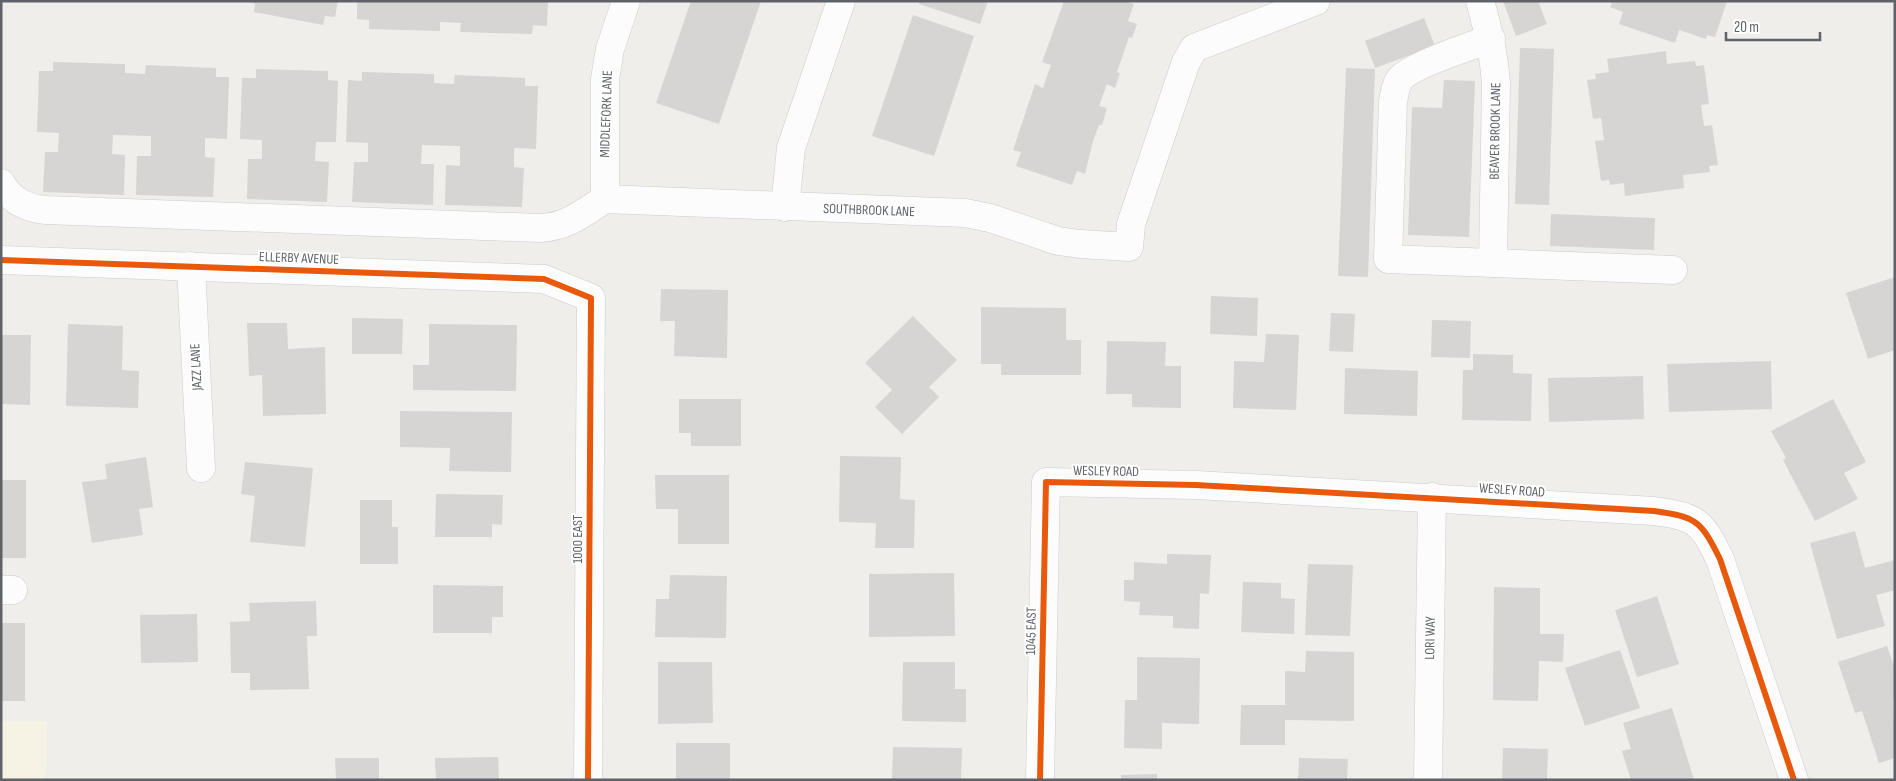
<svg xmlns="http://www.w3.org/2000/svg" width="1896" height="781" viewBox="0 0 1896 781" font-family="'Sofia Sans Condensed',sans-serif">
<style>
.commercial{fill:#f7f3e4}
.building{fill:#d6d5d3}
.lines{fill:none;stroke-linecap:round;stroke-linejoin:round}
.minor-casing{stroke:#cbcccc;stroke-width:29}
.minor{stroke:#fdfcfc;stroke-width:28}
.cycleway-casing{stroke:#fff;stroke-width:9}
.cycleway{stroke:#e8590c;stroke-width:6}
.labels{text-anchor:middle;dominant-baseline:central;stroke-width:4;stroke-linejoin:round;paint-order:stroke}
.street-label{font-size:14px;fill:#5f6368;stroke:#fff}
</style>
<rect width="100%" height="100%" fill="#efeeea"/>
<polygon class="commercial" points="1,721 47,721 46,780 1,780"/>
<g class="building">
<polygon points="247,1 338,1 335,17 325,16 323,25 254,12 255,4"/>
<polygon points="357,1 548,1 547,26 533,25 532,34 460,32 461,23 440,22 440,31 369,29 369,20 357,19"/>
<polygon points="691,1 761,1 719,124 656,103"/>
<polygon points="919,1 988,1 980,24 919,4"/>
<polygon points="1064,1 1125,1 1134,4 1128,21 1137,24 1132,38 1129,37 1117,72 1120,73 1115,88 1107,84 1099,106 1107,108 1102,125 1099,125 1093,141 1085,174 1077,171 1072,185 1016,166 1021,152 1013,150 1035,84 1043,88 1047,76 1051,65 1042,62"/>
<polygon points="1503,1 1538,1 1547,24 1516,36"/>
<polygon points="1608,1 1727,1 1715,37 1707,35 1706,39 1679,30 1675,43 1619,24 1623,12 1610,7 1612,3"/>
<polygon points="913,15 974,36 934,156 872,136"/>
<polygon points="1424,18 1435,46 1375,68 1365,41"/>
<polygon points="1520,48 1554,49 1549,205 1515,204"/>
<polygon points="1666,51 1667,64 1695,61 1696,66 1704,65 1709,104 1701,105 1704,126 1712,125 1718,165 1709,166 1710,172 1683,175 1684,188 1625,196 1624,183 1610,185 1609,180 1601,181 1595,141 1604,140 1601,118 1593,119 1587,80 1596,79 1595,74 1609,72 1607,59"/>
<polygon points="53,62 125,64 125,73 145,74 146,65 216,68 216,77 229,77 227,139 205,138 205,157 215,158 213,197 136,195 137,156 151,156 151,136 113,135 112,154 125,155 124,195 43,192 45,152 58,152 59,133 37,132 39,71 53,71"/>
<polygon points="1346,68 1375,69 1368,277 1338,276"/>
<polygon points="256,69 328,71 328,80 338,81 336,142 316,142 315,161 329,162 327,202 247,199 248,159 262,159 262,140 240,139 242,78 256,78"/>
<polygon points="362,72 434,74 434,83 454,84 455,75 525,78 525,86 538,86 536,149 514,148 514,167 524,168 522,207 445,205 446,165 460,166 460,146 422,145 421,164 434,164 433,205 352,202 354,162 368,162 368,143 346,142 348,80 362,81"/>
<polygon points="1444,80 1475,81 1469,237 1408,235 1412,107 1442,108"/>
<polygon points="1551,214 1655,218 1654,250 1550,246"/>
<polygon points="1895,277 1895,350 1868,359 1846,293"/>
<polygon points="661,289 728,290 727,358 674,356 675,321 660,321"/>
<polygon points="1211,296 1258,298 1257,336 1210,334"/>
<polygon points="981,307 1066,308 1066,340 1081,340 1081,375 1001,375 1001,364 981,364"/>
<polygon points="1331,313 1355,314 1353,352 1329,351"/>
<polygon points="913,316 957,360 929,387 939,397 902,434 875,407 892,390 865,363"/>
<polygon points="352,318 403,319 402,354 352,354"/>
<polygon points="1432,320 1471,321 1470,358 1431,357"/>
<polygon points="247,323 287,323 288,349 325,347 326,414 263,416 262,375 249,376"/>
<polygon points="68,324 123,326 122,370 139,371 138,408 66,406"/>
<polygon points="429,324 517,325 516,391 413,390 413,365 429,365"/>
<polygon points="1266,334 1299,335 1296,410 1233,408 1234,361 1264,362"/>
<polygon points="1,335 31,335 30,405 1,404"/>
<polygon points="1107,341 1166,342 1165,366 1181,366 1181,408 1132,407 1132,394 1106,394"/>
<polygon points="1473,354 1513,355 1513,373 1532,374 1531,421 1462,420 1463,370 1473,370"/>
<polygon points="1771,361 1772,409 1669,412 1667,364"/>
<polygon points="1345,368 1418,371 1417,416 1344,414"/>
<polygon points="1643,376 1644,419 1549,422 1548,378"/>
<polygon points="679,399 741,399 741,446 691,446 691,433 679,433"/>
<polygon points="1833,399 1866,462 1844,473 1858,499 1815,521 1783,460 1786,458 1771,431"/>
<polygon points="400,411 512,412 511,472 449,471 450,448 400,447"/>
<polygon points="840,456 901,457 900,499 915,500 914,548 875,548 876,523 839,522"/>
<polygon points="146,457 153,507 139,509 143,535 92,543 82,482 107,479 105,464"/>
<polygon points="245,462 313,468 305,547 250,542 255,496 241,494"/>
<polygon points="655,475 729,475 729,544 678,544 678,509 656,509"/>
<rect x="1" y="480" width="25" height="78"/>
<polygon points="436,494 503,495 502,525 492,524 492,537 435,537"/>
<polygon points="360,500 392,500 392,527 398,527 398,564 360,564"/>
<polygon points="1855,531 1865,568 1895,560 1895,590 1876,595 1885,626 1837,639 1810,543"/>
<polygon points="1167,554 1211,555 1209,594 1200,593 1199,629 1173,628 1173,616 1139,615 1140,602 1124,601 1124,580 1134,580 1134,562 1167,564"/>
<polygon points="1308,564 1353,565 1350,636 1305,635"/>
<polygon points="954,573 955,636 869,637 869,574"/>
<polygon points="670,575 727,576 726,638 655,637 656,599 669,599"/>
<polygon points="1243,582 1281,583 1281,598 1295,599 1294,634 1241,632"/>
<polygon points="433,585 503,586 503,617 492,617 492,633 433,633"/>
<polygon points="1494,587 1540,588 1540,634 1564,634 1563,662 1539,661 1538,701 1493,700"/>
<polygon points="1657,596 1679,664 1637,677 1615,610"/>
<polygon points="316,601 317,636 307,636 309,689 250,690 250,673 231,673 230,622 250,621 249,603"/>
<polygon points="197,614 198,662 141,663 140,615"/>
<rect x="1" y="623" width="24" height="78"/>
<polygon points="1887,646 1895,669 1895,700 1893,701 1895,758 1879,763 1862,711 1855,713 1838,662"/>
<polygon points="1620,650 1640,708 1585,726 1565,668"/>
<polygon points="1306,651 1354,652 1354,721 1285,720 1285,745 1240,745 1241,705 1285,705 1285,671 1305,672"/>
<polygon points="1137,657 1200,658 1199,724 1162,723 1162,749 1124,748 1125,700 1137,700"/>
<polygon points="658,662 712,662 713,723 658,724"/>
<polygon points="903,662 955,662 955,689 966,689 966,722 902,721"/>
<polygon points="1672,708 1694,780 1631,780 1622,751 1631,749 1623,723"/>
<rect x="676" y="743" width="54" height="37"/>
<polygon points="893,747 962,748 961,780 892,780"/>
<polygon points="1503,748 1548,749 1547,780 1502,780"/>
<polygon points="498,757 499,780 436,780 435,758"/>
<polygon points="335,758 379,758 379,780 336,780"/>
<polygon points="1299,758 1348,759 1347,780 1298,780"/>
<polygon points="1157,774 1157,780 1121,780 1121,775"/>
</g>
<g class="lines">
<g class="minor-casing">
<g id="minor">
<path d="M1480,1C1488,29 1494,55 1496,83L1493,263"/>
<path d="M1491,39C1473,45 1410,66 1400,79C1395,85 1395,94 1393,101L1388,259L1673,270"/>
<path d="M1,183C11,201 26,208 46,210L540,228C567,227 583,213 605,199"/>
<polyline points="605,199 965,213 990,218 1058,241 1080,244 1129,247 1131,224 1186,62 1194,48 1316,1"/>
<polyline points="605,199 605,79 610,49 626,1"/>
<polyline points="785,207 791,148 841,1"/>
<polyline points="1,260 544,279 591,298 588,780"/>
<polyline points="191,266 201,468"/>
<polyline points="1,590 13,590"/>
<path d="M1040,780L1046,482L1196,485L1654,511C1697,517 1701,521 1720,559L1794,780"/>
<polyline points="1428,780 1432,497"/>
</g>
</g>
<use href="#minor" class="minor"/>
<g class="cycleway-casing">
<g id="cycleway">
<polyline points="1,260 544,279 591,298 588,780"/>
<path d="M1040,780L1046,482L1196,485L1654,511C1697,517 1701,521 1720,559L1794,780"/>
</g>
</g>
<use href="#cycleway" class="cycleway"/>
</g>
<g class="labels">
<g class="street-label">
<text transform="translate(606 114) rotate(-88)">MIDDLEFORK LANE</text>
<text transform="translate(1495 131) rotate(-89)">BEAVER BROOK LANE</text>
<text transform="translate(869 210) rotate(2)">SOUTHBROOK LANE</text>
<text transform="translate(299 258) rotate(2)">ELLERBY AVENUE</text>
<text transform="translate(196 367) rotate(-93)">JAZZ LANE</text>
<text transform="translate(1106 471) rotate(1)">WESLEY ROAD</text>
<text transform="translate(1512 490) rotate(4)">WESLEY ROAD</text>
<text transform="translate(577 539) rotate(-90)">1000 EAST</text>
<text transform="translate(1031 631) rotate(-89)">1045 EAST</text>
<text transform="translate(1430 638) rotate(-89)">LORI WAY</text>
</g>
</g>
<rect width="1896" height="781" fill="none" stroke="#5f6368" stroke-width="5"/>
<path d="M1726 32v8h94v-8" fill="none" stroke="#5f6368" stroke-width="2.5"/>
<text x="1734" y="32" font-size="15" fill="#5f6368" stroke="#ffffff" stroke-width="4" paint-order="stroke">20 m</text>
</svg>
